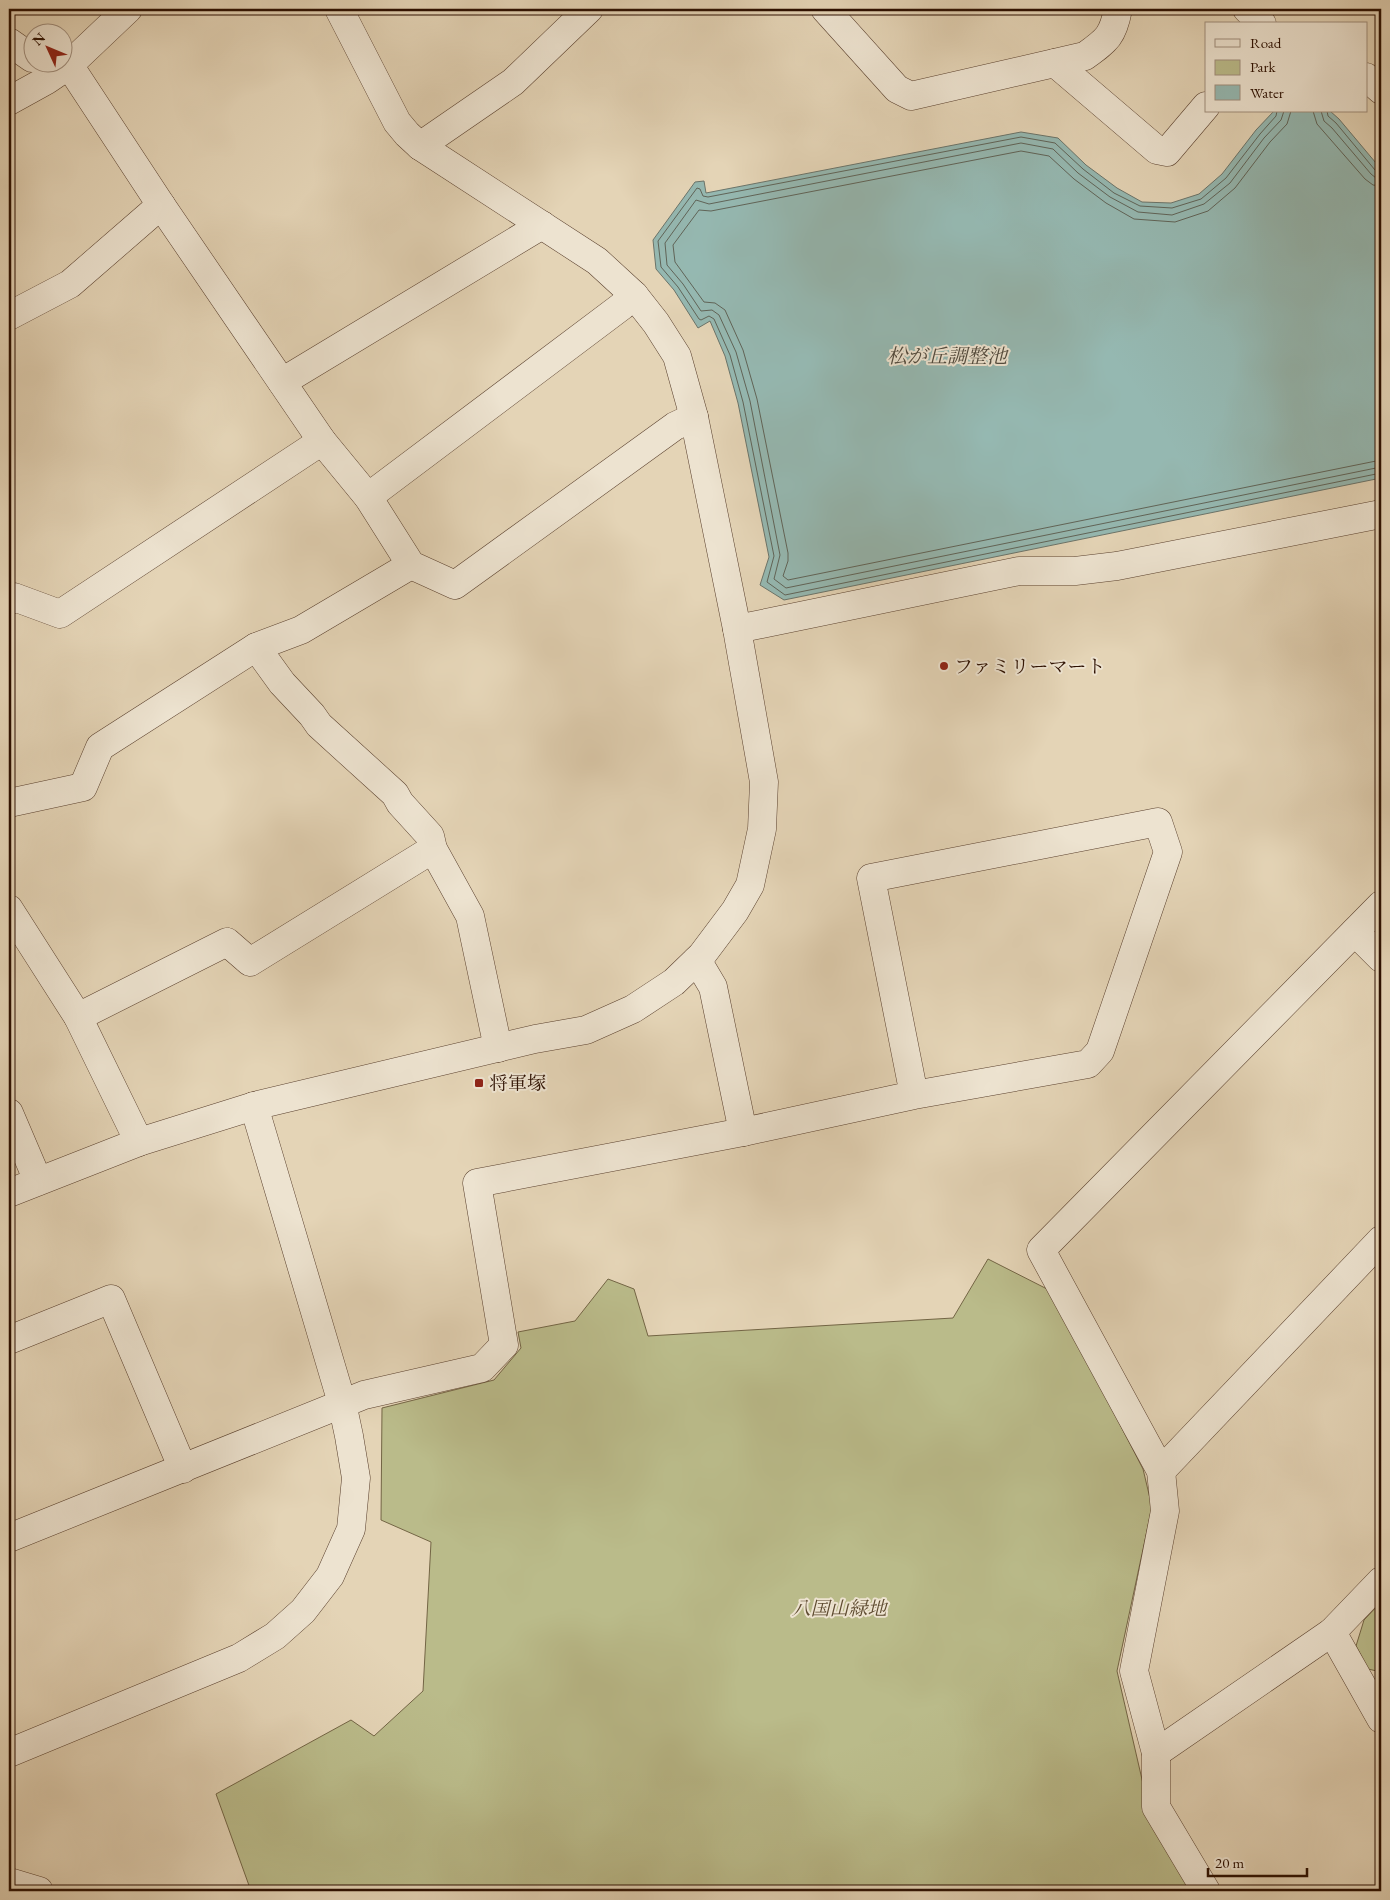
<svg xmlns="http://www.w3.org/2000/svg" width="1390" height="1900" viewBox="0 0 1390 1900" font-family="'EB Garamond','Noto Serif JP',serif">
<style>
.green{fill:#babb8a;stroke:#736545}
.water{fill:#95b8b1;stroke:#6b746a}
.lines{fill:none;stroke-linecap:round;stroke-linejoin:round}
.shore{stroke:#606458;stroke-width:1}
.minor-casing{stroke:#5a402e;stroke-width:29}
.minor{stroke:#ede3d0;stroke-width:28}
.poi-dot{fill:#8f2418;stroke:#ede3d0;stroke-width:2}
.labels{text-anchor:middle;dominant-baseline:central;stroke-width:4;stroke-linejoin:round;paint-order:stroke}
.poi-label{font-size:19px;fill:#2c0f00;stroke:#ede3d0;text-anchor:start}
.park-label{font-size:19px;font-style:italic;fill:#5e4b30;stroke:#ede3d0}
.water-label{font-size:20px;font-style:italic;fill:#514a3e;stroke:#ede3d0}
</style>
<rect width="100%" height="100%" fill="#e4d4b6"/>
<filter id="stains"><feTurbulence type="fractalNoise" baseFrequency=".004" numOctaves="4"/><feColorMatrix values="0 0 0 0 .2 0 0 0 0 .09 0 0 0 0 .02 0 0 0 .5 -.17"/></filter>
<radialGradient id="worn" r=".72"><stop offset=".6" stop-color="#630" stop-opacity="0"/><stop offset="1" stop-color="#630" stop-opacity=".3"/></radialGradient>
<g class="green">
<polygon points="988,1259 1051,1291 1143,1469 1152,1507 1117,1671 1153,1827 1193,1891 251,1891 216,1794 351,1720 374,1736 423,1691 431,1542 381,1520 382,1408 494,1380 521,1348 518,1332 575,1321 608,1279 634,1289 648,1336 953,1318"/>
<polygon points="1381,1602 1381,1672 1368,1669 1356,1646 1364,1620"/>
</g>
<polygon class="water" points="1274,111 1330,111 1339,119 1381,169 1381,478 784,600 760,585 769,557 738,403 725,356 710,321 698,328 674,290 656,269 653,240 695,182 704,181 706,193 1021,132 1058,138 1086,165 1117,188 1142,202 1171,203 1199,194 1222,174 1256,130"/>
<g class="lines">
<g class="shore">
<polyline points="1277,111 1276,116 1260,134 1226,178 1201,199 1172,208 1140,206 1114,193 1083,169 1055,143 1021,137 708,197 703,196 700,189 697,188 658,241 661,267 678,287 699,319 701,320 709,316 714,319 730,355 743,402 774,556 767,582 785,595 1381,473"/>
<polyline points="1284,111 1281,120 1264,138 1230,183 1204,204 1172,215 1138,212 1110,197 1078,173 1053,149 1021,143 709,204 696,200 665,243 667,265 683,284 701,311 712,310 719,315 736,352 750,401 780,555 774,579 786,588 1381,467"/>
<polyline points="1291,111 1287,124 1270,142 1235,188 1208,211 1175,222 1134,219 1106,203 1074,179 1049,156 1021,151 711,211 699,210 673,245 675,262 704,302 715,303 725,310 743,350 757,399 788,553 788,561 783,576 788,580 1381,460"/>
<polyline points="1313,111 1317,124 1365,179 1373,185 1381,186"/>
<polyline points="1321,111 1324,121 1332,128 1371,174 1376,178 1381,178"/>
<polyline points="1327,111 1328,116 1336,123 1375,170 1381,172"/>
</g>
<g class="minor-casing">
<g id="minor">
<path d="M825,9L897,89L911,96L1085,56C1107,40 1113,36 1118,9"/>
<polyline points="1247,9 1262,24"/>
<polyline points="9,42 32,58"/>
<polyline points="1055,63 1157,150 1167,152 1206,106"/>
<polyline points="69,65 161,205 322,441 368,497 411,565 455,585 675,426 694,417"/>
<polyline points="1366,77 1381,90"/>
<polyline points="9,101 47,80 69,65 128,9"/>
<polyline points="420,146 513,82 589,9"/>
<polyline points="9,316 70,284 161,205"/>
<polyline points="282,382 542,225"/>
<polyline points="368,497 622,306 634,295"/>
<polyline points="9,601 14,597 60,614 322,441"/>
<polyline points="737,629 1019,571 1075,571 1117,566 1381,514"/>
<polyline points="256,647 282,683 312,715 319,725 395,794 400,803 430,836 433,849 470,916 498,1048"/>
<polyline points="9,803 83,787 100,747 256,647 301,630 411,565"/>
<polyline points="9,909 78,1017 139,1142"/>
<polyline points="1355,932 1381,958"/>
<polyline points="697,960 713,987 743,1132"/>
<polyline points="78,1017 227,942 250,962 433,849"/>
<polyline points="9,1113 38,1181"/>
<polyline points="9,1193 139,1142 254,1106 535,1039 586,1030 633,1009 674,982 702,955 735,911 750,885 762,829 764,782 737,629 694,417 677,356 656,323 634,295 597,261 420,146 407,134 397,122 339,9"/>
<polyline points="9,1340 111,1299 183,1469"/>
<polyline points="1161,1471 1381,1240"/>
<polyline points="9,1538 364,1395 482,1368 504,1345 477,1183 743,1132 914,1095 1088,1064 1100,1051 1168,852 1158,822 871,878 914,1095"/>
<polyline points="1332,1632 1381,1719"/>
<polyline points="9,1753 239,1658 275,1636 303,1611 330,1576 351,1529 356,1478 349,1436 342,1403 254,1106"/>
<polyline points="1156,1753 1332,1632 1381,1581"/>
<polyline points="9,1882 39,1891"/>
<polyline points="1206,1891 1156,1807 1156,1753 1134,1671 1165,1511 1161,1471 1041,1250 1381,905"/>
</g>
</g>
<use href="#minor" class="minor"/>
</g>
<g class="poi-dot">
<circle cx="944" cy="666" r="5"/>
<rect x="474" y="1078" width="10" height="10" rx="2.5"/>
</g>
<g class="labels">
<g class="poi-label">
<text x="954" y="666">ファミリーマート</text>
<text x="489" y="1083">将軍塚</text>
</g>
<g class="park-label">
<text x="839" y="1608">八国山緑地</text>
</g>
<g class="water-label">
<text x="947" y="356">松が丘調整池</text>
</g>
</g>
<rect width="1390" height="1900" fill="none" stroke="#e4d4b6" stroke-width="30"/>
<rect x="10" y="10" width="1370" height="1880" fill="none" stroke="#2c0f00" stroke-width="2.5"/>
<rect x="15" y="15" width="1360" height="1870" fill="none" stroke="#2c0f00"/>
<rect x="1205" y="22" width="162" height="90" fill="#ede3d0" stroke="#a08e7d"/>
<rect x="1215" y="39" width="25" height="8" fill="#ede3d0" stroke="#a08e7d"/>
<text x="1250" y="48" font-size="15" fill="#2c0f00">Road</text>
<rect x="1215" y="60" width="25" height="15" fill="#babb8a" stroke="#a08e7d"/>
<text x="1250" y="72" font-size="15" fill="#2c0f00">Park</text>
<rect x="1215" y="85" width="25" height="15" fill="#95b8b1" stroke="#a08e7d"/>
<text x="1250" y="98" font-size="15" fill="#2c0f00">Water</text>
<g transform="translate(48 48) rotate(314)"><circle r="24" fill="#ede3d0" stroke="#a08e7d"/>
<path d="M0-4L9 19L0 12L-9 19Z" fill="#8f2418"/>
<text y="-8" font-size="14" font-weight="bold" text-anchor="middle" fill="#2c0f00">N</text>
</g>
<path d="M1208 1868v8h99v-8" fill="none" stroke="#2c0f00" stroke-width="2.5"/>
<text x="1215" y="1868" font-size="15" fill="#2c0f00" stroke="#ede3d0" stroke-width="4" paint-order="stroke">20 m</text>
<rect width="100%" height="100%" filter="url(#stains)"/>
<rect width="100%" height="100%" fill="url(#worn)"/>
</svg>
